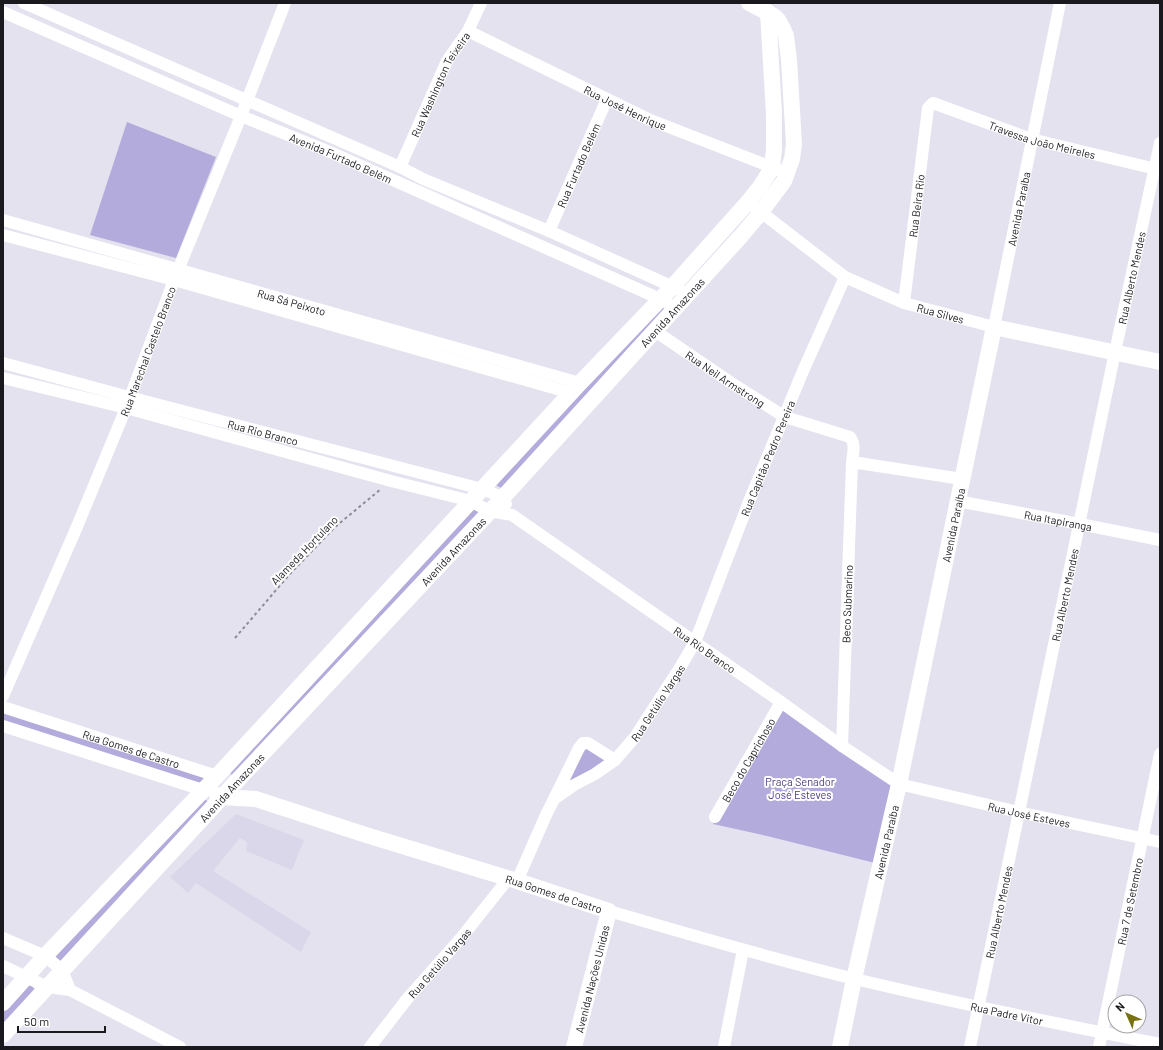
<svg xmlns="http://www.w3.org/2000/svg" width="1163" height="1050" viewBox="0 0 1163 1050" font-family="Barlow,sans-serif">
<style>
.built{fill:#dad7eb}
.green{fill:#b3abdb}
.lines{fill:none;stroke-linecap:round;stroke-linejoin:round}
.path{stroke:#8d8b95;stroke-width:2;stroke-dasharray:3 3;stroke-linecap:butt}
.minor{stroke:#fff;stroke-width:12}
.tertiary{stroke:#fff;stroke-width:16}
.labels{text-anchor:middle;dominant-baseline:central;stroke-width:4;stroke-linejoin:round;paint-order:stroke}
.street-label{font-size:11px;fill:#1a191e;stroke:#fff}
.park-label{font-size:11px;fill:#4c3a83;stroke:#fff}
</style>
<rect width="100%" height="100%" fill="#e4e2ef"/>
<polygon class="built" points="236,814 304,840 292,870 246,851 247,842 240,838 213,871 311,932 301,952 196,883 188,893 170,877"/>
<g class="green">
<polygon points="127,122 216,157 176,258 90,235"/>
<polygon points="658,305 668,311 503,489 494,484"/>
<polygon points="472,508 481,514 234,777 227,770"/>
<polygon points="779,705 897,784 879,864 767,836 713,824 760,743"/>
<polygon points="3,709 216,777 203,789 3,725"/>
<polygon points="581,743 612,761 559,791"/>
<polygon points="203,797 210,804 62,963 55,957"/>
<polygon points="30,984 37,992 3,1028 3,1012"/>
</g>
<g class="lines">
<polyline class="path" points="235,638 289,575 335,527 381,489"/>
<g class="minor">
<polyline points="24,3 400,167 423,179 549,231 680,290"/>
<path id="s1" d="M3,12L241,116L330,152L667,302"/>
<path id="s2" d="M468,31L648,119L779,170"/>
<path id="s3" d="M400,167L447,61L468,31L481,3"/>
<path id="s4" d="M748,202L845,277L904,303L994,327L1060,3"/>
<path id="s5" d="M3,220L580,383"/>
<path id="s6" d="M549,231L607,99"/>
<polyline points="3,235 174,280 571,393"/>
<path id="s7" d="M904,303L928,108L933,103L1031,139L1160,170"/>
<path id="s8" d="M655,331L733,384L785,417L850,437C856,445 853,453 852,462L842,746"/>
<path id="s9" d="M3,363L129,397L482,489L502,497L506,504"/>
<path id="s10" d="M3,378L126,408L391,481L471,501L489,511L512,515L781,702L842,746L899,784L1018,812L1160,842"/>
<polyline points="852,462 962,479"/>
<path id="s11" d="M957,501L1080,524L1160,540"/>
<path id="s12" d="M3,696L76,529L126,408L174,280L241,116L285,3"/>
<path id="s13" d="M3,707L217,776"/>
<polyline points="3,726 203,790"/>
<polyline points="555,797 579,748 583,743 588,743 615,760"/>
<path id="s14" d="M715,817L781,702"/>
<path id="s15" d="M517,881L546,815L554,799L574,785L595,774L615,760L635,737L644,723L681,666L695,642L750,499L803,371L845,277"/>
<path id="s16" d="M609,911C691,935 772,959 855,979C956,1003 1058,1024 1160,1044"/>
<polyline points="3,938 45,956 62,970 70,990"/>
<polyline points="3,966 47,987 70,990 180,1047"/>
<path id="s17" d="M370,1047L407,999L461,938L508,879"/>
<polyline points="724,1047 743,950"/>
<path id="s18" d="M970,1047L1115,352L1160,143"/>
<path id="s19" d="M1099,1047L1160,754"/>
</g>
<g class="tertiary">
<path id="s20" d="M217,795L222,797L256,799L366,835L517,881L609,911L574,1047"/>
<polyline points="3,1003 45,956 217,776 580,383 673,286 748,202 760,187 772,168 774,149 774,114 768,12"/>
<path id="s21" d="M3,1035L235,783L496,505L741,236L761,212L784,181L792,159L794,144L789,60L786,36L783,29L778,20L774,16L749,3"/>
<path id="s22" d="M840,1047L854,979L899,784L994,327L1160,362"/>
</g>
</g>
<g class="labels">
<g class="street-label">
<text stroke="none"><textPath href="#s3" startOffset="92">Rua Washington Teixeira</textPath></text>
<text stroke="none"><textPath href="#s2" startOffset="175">Rua José Henrique</textPath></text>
<text stroke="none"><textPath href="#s7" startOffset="319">Travessa João Meireles</textPath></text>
<text stroke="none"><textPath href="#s1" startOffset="368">Avenida Furtado Belém</textPath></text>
<text stroke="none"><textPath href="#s6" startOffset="72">Rua Furtado Belém</textPath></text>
<text stroke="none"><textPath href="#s7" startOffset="98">Rua Beira Rio</textPath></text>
<text stroke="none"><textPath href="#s4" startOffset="401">Avenida Paraíba</textPath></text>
<text stroke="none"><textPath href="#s18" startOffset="786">Rua Alberto Mendes</textPath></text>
<text stroke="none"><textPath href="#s5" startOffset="300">Rua Sá Peixoto</textPath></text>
<text stroke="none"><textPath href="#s21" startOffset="985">Avenida Amazonas</textPath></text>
<text stroke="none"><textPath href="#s4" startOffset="225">Rua Silves</textPath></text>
<text stroke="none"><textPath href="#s12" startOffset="374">Rua Marechal Castelo Branco</textPath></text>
<text stroke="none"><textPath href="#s8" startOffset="85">Rua Neil Armstrong</textPath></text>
<text stroke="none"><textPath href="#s9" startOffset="269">Rua Rio Branco</textPath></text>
<text stroke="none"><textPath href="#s15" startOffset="503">Rua Capitão Pedro Pereira</textPath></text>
<text stroke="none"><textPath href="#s11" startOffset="103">Rua Itapiranga</textPath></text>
<text stroke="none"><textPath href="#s22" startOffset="534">Avenida Paraíba</textPath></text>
<text transform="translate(304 550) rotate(-46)">Alameda Hortulano</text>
<text stroke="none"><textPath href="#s21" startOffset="661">Avenida Amazonas</textPath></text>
<text stroke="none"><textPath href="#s18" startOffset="462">Rua Alberto Mendes</textPath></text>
<text transform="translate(847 604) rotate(-88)">Beco Submarino</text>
<text stroke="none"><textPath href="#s10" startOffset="763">Rua Rio Branco</textPath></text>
<text stroke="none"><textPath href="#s15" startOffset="234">Rua Getúlio Vargas</textPath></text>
<text stroke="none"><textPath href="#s13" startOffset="135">Rua Gomes de Castro</textPath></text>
<text stroke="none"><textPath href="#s14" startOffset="66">Beco do Caprichoso</textPath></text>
<text stroke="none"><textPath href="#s21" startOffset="337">Avenida Amazonas</textPath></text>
<text stroke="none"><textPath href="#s10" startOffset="1133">Rua José Esteves</textPath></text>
<text stroke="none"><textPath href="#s22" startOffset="210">Avenida Paraíba</textPath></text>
<text stroke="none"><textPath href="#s20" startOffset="352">Rua Gomes de Castro</textPath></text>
<text stroke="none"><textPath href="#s19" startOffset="149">Rua 7 de Setembro</textPath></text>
<text stroke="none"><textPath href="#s18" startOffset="138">Rua Alberto Mendes</textPath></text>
<text stroke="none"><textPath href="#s17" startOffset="109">Rua Getúlio Vargas</textPath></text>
<text transform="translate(592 979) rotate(-76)">Avenida Nações Unidas</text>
<text stroke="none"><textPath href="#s16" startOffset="411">Rua Padre Vitor</textPath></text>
</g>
<g class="park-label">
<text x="800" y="781">Praça Senador<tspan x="800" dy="13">José Esteves</tspan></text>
</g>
</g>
<rect width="1163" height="1050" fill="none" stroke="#1a191e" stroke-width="8"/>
<g transform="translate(1127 1014) rotate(315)"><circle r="19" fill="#ffffff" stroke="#a3a3a5"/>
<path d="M0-3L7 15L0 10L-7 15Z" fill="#787112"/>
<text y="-6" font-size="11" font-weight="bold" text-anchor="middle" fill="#1a191e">N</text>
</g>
<path d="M18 1026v6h87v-6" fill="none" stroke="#1a191e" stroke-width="2"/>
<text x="24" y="1026" font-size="12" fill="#1a191e" stroke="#ffffff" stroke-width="3" paint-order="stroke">50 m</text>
</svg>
